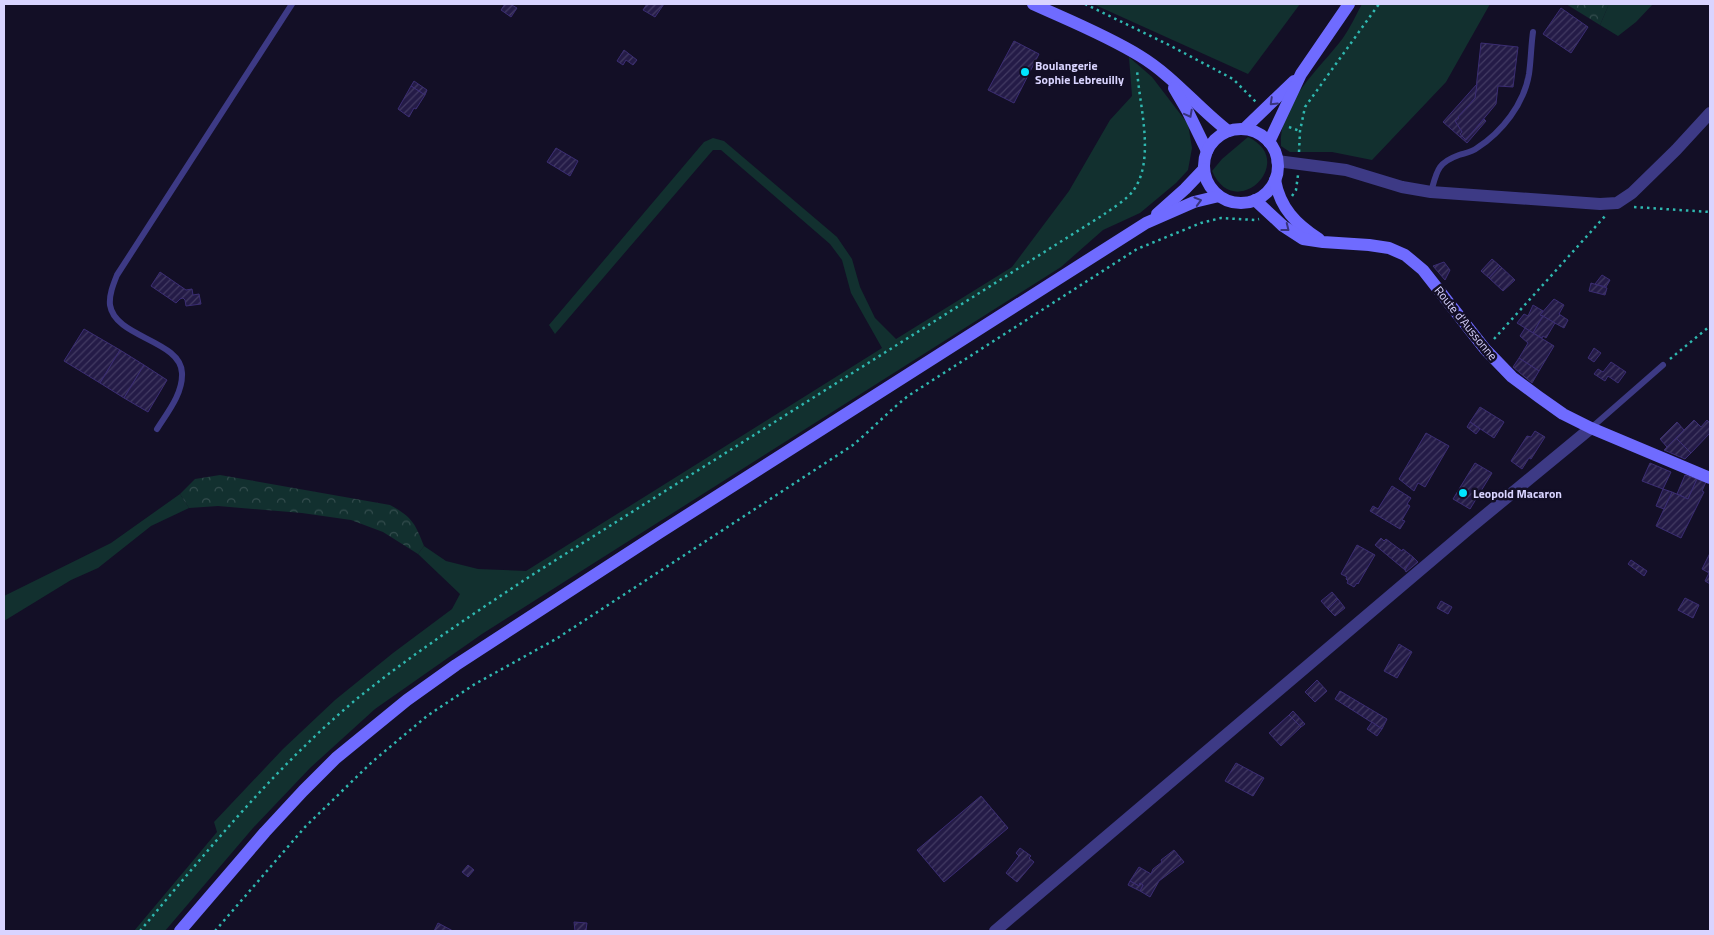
<svg xmlns="http://www.w3.org/2000/svg" width="1714" height="935" viewBox="0 0 1714 935" font-family="'Titillium Web',sans-serif">
<style>
.green{fill:#12302f}
.forest{fill:url(#forest-crowns)}
.building{fill:url(#building-hatch);stroke:#3b2d73}
.lines{fill:none;stroke-linecap:round;stroke-linejoin:round}
.path{stroke:#2fb8b0;stroke-width:2.5;stroke-dasharray:2.5 4;stroke-linecap:butt}
.service{stroke:#3d3a85;stroke-width:6}
.minor{stroke:#3d3a85;stroke-width:12}
.secondary{stroke:#6f6bff;stroke-width:12}
.oneway{stroke:#38347d}
.poi-dot{fill:#00e5ff;stroke:#130f26;stroke-width:2}
.labels{text-anchor:middle;dominant-baseline:central;stroke-width:5;stroke-linejoin:round;paint-order:stroke}
.poi-label{font-size:12px;font-weight:bold;fill:#d9d4ff;stroke:#130f26;text-anchor:start}
.street-label{font-size:12px;fill:#d9d4ff;stroke:#130f26}
</style>
<defs>
<pattern id="forest-crowns" width="20" height="18" patternUnits="userSpaceOnUse" patternTransform="scale(1.25)"><rect width="20" height="18" fill="#12302f"/><path d="M2 6a3 3 0 1 1 6 0M12 15a3 3 0 1 1 6 0" fill="none" stroke="#344d4e"/></pattern>
<pattern id="building-hatch" width="6" height="6" patternUnits="userSpaceOnUse" patternTransform="scale(1.25)"><rect width="6" height="6" fill="#241b47"/><path d="M-1 1l2-2M0 6l6-6M5 7l2-2" fill="none" stroke="#433b63"/></pattern>
</defs>
<rect width="100%" height="100%" fill="#130f26"/>
<g class="green">
<polygon points="1093,4 1300,4 1248,74"/>
<path d="M1362,4H1490L1446,82L1372,160L1332,152H1290L1281,146C1278,103 1319,70 1343,38C1350,28 1356,15 1362,4Z"/>
<polygon points="1609,4 1653,4 1636,22 1618,36 1600,25"/>
<polygon points="1129,57 1152,77 1188,124 1192,148 1188,170 1176,183 1140,213 1103,230 1061,267 482,634 375,709 310,768 253,828 165,931 134,931 217,832 214,822 283,749 335,700 393,653 452,609 460,594 418,554 424,546 446,561 478,569 526,571 882,348 851,293 842,260 830,244 721,150 713,150 555,334 549,325 704,142 713,138 724,141 837,237 852,259 860,287 875,318 896,339 1012,267 1069,191 1110,120 1132,96"/>
<path d="M1248,137C1299,161 1235,224 1212,171L1222,159Z"/>
<polygon points="180,494 189,508 151,526 98,568 71,580 4,621 4,596 111,543"/>
</g>
<g class="forest">
<polygon points="1566,4 1609,4 1600,25"/>
<path d="M220,475L390,505C412,517 415,523 424,546L418,554L383,532L351,520L302,513L218,506L189,508L180,494L195,479Z"/>
</g>
<g class="building">
<polygon points="505,4 510,4 517,8 511,17 501,10"/>
<polygon points="647,4 664,4 655,17 643,10"/>
<polygon points="1561,8 1588,27 1571,53 1543,34"/>
<polygon points="1014,41 1039,54 1014,103 988,90"/>
<polygon points="1481,43 1518,47 1513,87 1498,86 1496,104 1466,140 1460,134 1462,132 1455,121 1459,118 1458,117 1475,98"/>
<polygon points="624,50 637,60 633,65 626,60 623,65 617,61"/>
<polygon points="414,81 427,90 425,95 411,86"/>
<polygon points="1477,84 1475,98 1458,117 1459,118 1455,121 1462,132 1460,134 1466,140 1484,119 1486,121 1467,143 1443,122"/>
<polygon points="411,86 425,95 416,109 414,108 409,117 398,109"/>
<polygon points="556,148 578,161 570,176 547,162"/>
<polygon points="1492,259 1500,266 1489,278 1481,271"/>
<polygon points="1444,262 1450,270 1445,280 1433,266"/>
<polygon points="1500,266 1515,280 1503,291 1489,278"/>
<polygon points="160,272 186,290 192,289 193,295 199,294 201,304 186,306 185,300 183,298 180,299 176,303 151,286"/>
<polygon points="1602,275 1610,280 1606,287 1595,284"/>
<polygon points="1591,283 1607,288 1605,295 1589,291"/>
<polygon points="1554,299 1564,305 1559,314 1568,320 1564,328 1540,315"/>
<polygon points="1533,305 1543,311 1540,315 1543,316 1533,333 1517,323 1524,314 1528,316"/>
<polygon points="1543,316 1555,323 1546,338 1543,336 1542,338 1533,333"/>
<polygon points="1525,328 1554,346 1539,371 1519,358 1528,343 1520,336"/>
<polygon points="84,329 120,350 100,383 64,361"/>
<polygon points="1594,348 1601,353 1594,362 1588,358"/>
<polygon points="120,350 144,365 124,398 100,383"/>
<polygon points="1519,358 1539,371 1532,383 1513,367"/>
<polygon points="1611,362 1626,372 1618,383 1608,376 1605,381 1594,374 1598,369 1603,372"/>
<polygon points="144,365 167,380 148,412 124,398"/>
<polygon points="1480,407 1504,422 1494,438 1470,422"/>
<polygon points="1694,420 1701,427 1707,420 1710,423 1710,433 1691,453 1676,438"/>
<polygon points="1470,422 1480,429 1476,434 1467,427"/>
<polygon points="1677,422 1684,430 1667,447 1660,439"/>
<polygon points="1535,431 1545,437 1531,459 1529,458 1522,469 1511,461 1527,436 1531,437"/>
<polygon points="1426,433 1449,446 1425,487 1418,483 1414,491 1399,479"/>
<polygon points="1676,438 1691,453 1685,459 1664,450"/>
<polygon points="1475,463 1492,473 1470,509 1453,499"/>
<polygon points="1650,463 1671,472 1663,489 1642,481"/>
<polygon points="1685,475 1697,479 1688,499 1677,494"/>
<polygon points="1697,479 1706,482 1702,491 1704,492 1681,538 1656,526 1672,492 1688,499"/>
<polygon points="1392,486 1411,498 1407,504 1410,506 1402,520 1405,521 1400,529 1370,511 1373,506 1378,509"/>
<polygon points="1663,489 1672,492 1664,509 1656,506"/>
<polygon points="1381,538 1384,541 1386,539 1402,551 1403,549 1413,557 1405,570 1375,545"/>
<polygon points="1357,545 1375,555 1358,584 1357,583 1354,587 1347,583 1348,581 1346,579 1347,577 1341,574"/>
<polygon points="1710,553 1710,584 1705,581 1709,573 1702,569"/>
<polygon points="1413,557 1418,562 1406,572 1405,570"/>
<polygon points="1631,560 1647,571 1644,576 1628,564"/>
<polygon points="1332,592 1338,599 1328,609 1321,601"/>
<polygon points="1685,598 1699,605 1693,618 1678,610"/>
<polygon points="1338,599 1345,608 1335,616 1328,609"/>
<polygon points="1441,601 1452,607 1448,614 1437,608"/>
<polygon points="1399,644 1412,652 1397,678 1384,671"/>
<polygon points="1317,680 1327,691 1315,702 1305,692"/>
<polygon points="1340,691 1387,719 1382,729 1335,699"/>
<polygon points="1293,711 1305,724 1301,727 1289,715"/>
<polygon points="1289,715 1301,727 1281,746 1269,733"/>
<polygon points="1372,722 1382,729 1377,736 1367,729"/>
<polygon points="1236,763 1264,778 1253,796 1225,781"/>
<polygon points="981,796 1008,828 944,882 917,850"/>
<polygon points="1020,848 1031,856 1029,858 1034,862 1017,882 1006,873 1019,856 1016,853"/>
<polygon points="1174,850 1184,862 1159,881 1150,897 1140,891 1143,885 1140,883 1139,886 1130,881 1139,867 1151,874 1153,869 1162,862 1161,860"/>
<polygon points="468,865 474,870 468,877 462,872"/>
<polygon points="1130,881 1139,886 1140,883 1143,885 1140,891 1128,885"/>
<polygon points="574,922 587,923 586,930 588,931 575,931"/>
<polygon points="438,923 453,931 434,931"/>
</g>
<g class="lines">
<g class="path">
<polyline points="1085,4 1169,45 1233,79 1256,102"/>
<polyline points="1289,127 1300,131"/>
<polyline points="1299,152 1300,131 1305,107 1379,4"/>
<polyline points="1292,196 1296,190 1298,175"/>
<polyline points="1634,207 1710,212"/>
<polyline points="1494,339 1606,215"/>
<polyline points="1670,359 1710,326"/>
<path d="M140,931C208,850 277,765 359,697C414,653 473,614 532,575L1103,215C1113,208 1126,200 1133,191C1156,160 1139,105 1137,69"/>
<path d="M215,931L305,827L372,762L427,716L475,684L556,639L853,445C872,429 889,411 908,396L1137,249L1201,223L1221,218L1256,220L1259,219"/>
</g>
<g class="service">
<path d="M1431,192C1437,171 1437,163 1459,155C1465,153 1472,152 1477,148C1502,132 1524,104 1529,74C1531,60 1531,46 1533,32"/>
<polyline points="1591,428 1663,365"/>
<path d="M157,429C167,413 183,394 182,373C181,340 115,338 110,305C109,295 113,285 117,275L292,4"/>
</g>
<g class="minor">
<polyline points="1277,161 1346,170 1402,187 1431,192 1600,204 1617,203 1632,193 1676,150 1710,113"/>
<polyline points="995,931 1471,527 1591,428"/>
</g>
<g class="secondary">
<path d="M1033,4C1068,20 1106,35 1140,56C1173,76 1198,108 1228,131"/>
<polyline points="1174,88 1188,112 1207,151"/>
<polyline points="1244,129 1294,81"/>
<circle cx="1241" cy="166" r="37"/>
<polyline points="1269,142 1301,74 1349,4"/>
<path d="M1275,180C1280,208 1296,224 1319,239"/>
<polyline points="1255,200 1283,226 1303,239 1323,242 1369,245 1389,248 1405,255 1423,270 1485,349 1512,377 1539,397 1563,414 1591,428 1710,478"/>
<polyline points="1157,214 1185,189 1204,169"/>
<polyline points="180,931 265,832 303,791 336,758 407,700 456,665 659,533 1146,223 1194,202 1219,196"/>
</g>
</g>
<defs><path id="oneway-chevron" d="M-2-3.5L2.5 0L-2 3.5" fill="none" stroke-width="1.6" stroke-linecap="round" stroke-linejoin="round" transform="scale(1.25)"/></defs>
<g class="oneway">
<use href="#oneway-chevron" transform="translate(1273 102) rotate(136)"/>
<use href="#oneway-chevron" transform="translate(1189 114) rotate(62)"/>
<use href="#oneway-chevron" transform="translate(1198 201) rotate(-16)"/>
<use href="#oneway-chevron" transform="translate(1286 228) rotate(38)"/>
</g>
<g class="poi-dot">
<circle cx="1025" cy="72" r="5"/>
<circle cx="1463" cy="493" r="5"/>
</g>
<g class="labels">
<g class="poi-label">
<text x="1035" y="65">Boulangerie<tspan x="1035" dy="14">Sophie Lebreuilly</tspan></text>
<text x="1473" y="493">Leopold Macaron</text>
</g>
<g class="street-label">
<text transform="translate(1466 323) rotate(51)">Route d'Aussonne</text>
</g>
</g>
<rect width="1714" height="935" fill="none" stroke="#d9d4ff" stroke-width="10"/>
</svg>
